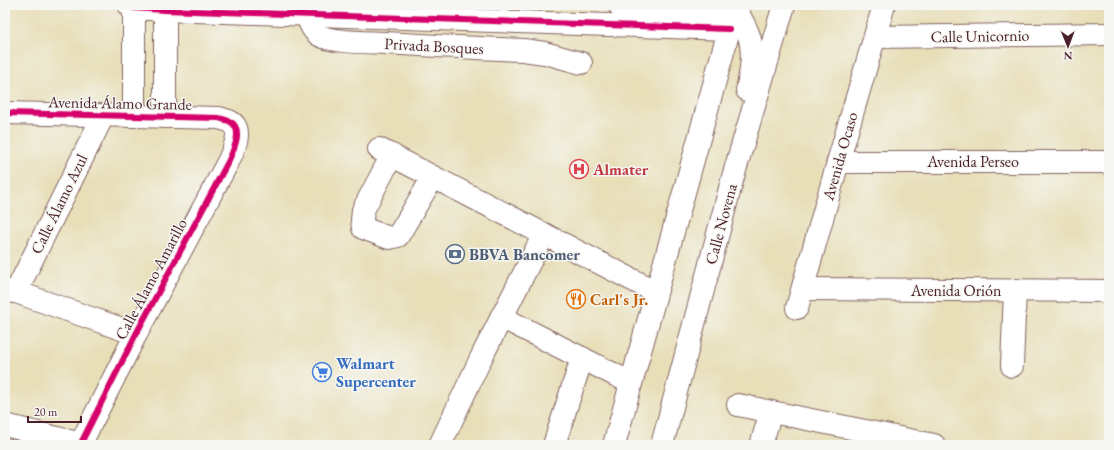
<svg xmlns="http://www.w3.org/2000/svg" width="1114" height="450" viewBox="0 0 1114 450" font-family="'EB Garamond',serif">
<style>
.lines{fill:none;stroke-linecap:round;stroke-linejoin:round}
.minor-casing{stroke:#81625d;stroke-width:24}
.major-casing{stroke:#81625d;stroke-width:24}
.minor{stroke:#fff;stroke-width:22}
.major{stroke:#fff;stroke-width:22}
.cycleway-casing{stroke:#f6f6f2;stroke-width:8}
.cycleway{stroke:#d6006c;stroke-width:6}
.labels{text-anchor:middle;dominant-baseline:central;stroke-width:3;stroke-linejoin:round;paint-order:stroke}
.street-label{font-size:16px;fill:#4a1f2b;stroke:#f6f6f2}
.health-label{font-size:16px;font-weight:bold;fill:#be3a42;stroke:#f6f6f2;text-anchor:start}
.service-label{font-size:16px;font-weight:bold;fill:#4e5e75;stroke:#f6f6f2;text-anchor:start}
.food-label{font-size:16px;font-weight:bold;fill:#c56008;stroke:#f6f6f2;text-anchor:start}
.shop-label{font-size:16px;font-weight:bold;fill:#366cbe;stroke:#f6f6f2;text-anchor:start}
</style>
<rect width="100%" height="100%" fill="#f6f6f2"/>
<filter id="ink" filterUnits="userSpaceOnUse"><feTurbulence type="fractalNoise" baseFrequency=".025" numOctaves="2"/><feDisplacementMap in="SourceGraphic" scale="8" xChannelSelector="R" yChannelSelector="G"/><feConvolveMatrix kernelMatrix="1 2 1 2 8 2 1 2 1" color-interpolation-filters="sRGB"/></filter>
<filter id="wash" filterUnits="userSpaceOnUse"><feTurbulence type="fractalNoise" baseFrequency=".012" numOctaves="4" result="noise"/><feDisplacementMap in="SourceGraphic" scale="16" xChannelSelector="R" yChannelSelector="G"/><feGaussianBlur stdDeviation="0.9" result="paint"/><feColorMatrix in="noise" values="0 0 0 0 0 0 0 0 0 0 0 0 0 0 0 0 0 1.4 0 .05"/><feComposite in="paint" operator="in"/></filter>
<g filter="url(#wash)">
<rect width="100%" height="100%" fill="#e8dfb9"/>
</g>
<g filter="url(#ink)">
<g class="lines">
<g class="minor-casing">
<g id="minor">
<polyline points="129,5 134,8 165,10 729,29"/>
<polyline points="134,5 134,116"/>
<path d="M307,5C307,16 309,28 319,35C332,43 370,42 386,43C432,46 477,48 523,50L545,53L581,63"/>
<polyline points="619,5 735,8"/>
<polyline points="875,37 1109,34"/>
<path d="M5,113L219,118C222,119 226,120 229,121C245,128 233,151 228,162L136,334L80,445"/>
<polyline points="165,117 165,5"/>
<polyline points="379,149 656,292"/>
<polyline points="392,155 363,210 362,220 363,228 389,238 398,236 433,177"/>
<polyline points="838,162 1109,162"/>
<polyline points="804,289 1109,291"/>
<polyline points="5,291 16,292 136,334"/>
<polyline points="16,292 103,116"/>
<polyline points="797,308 838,162 884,5"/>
<polyline points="501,317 631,383"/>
<polyline points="1012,366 1015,290"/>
<polyline points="738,405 934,445"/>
<polyline points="5,425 81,444"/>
<polyline points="440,445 481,358 544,234"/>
<polyline points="554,445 582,358"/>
<polyline points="761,445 771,412"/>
</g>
</g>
<g class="major-casing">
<g id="major">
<path d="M735,8C740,17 745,25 748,33C755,51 751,72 747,90"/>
<polyline points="614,445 736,5"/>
<polyline points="662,445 733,177 784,5"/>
</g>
</g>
<use href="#minor" class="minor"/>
<use href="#major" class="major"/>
<g class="cycleway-casing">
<g id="cycleway">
<polyline points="129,5 134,8 165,10 729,29"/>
<path d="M5,113L219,118C222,119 226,120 229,121C245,128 233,151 228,162L136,334L80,445"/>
</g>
</g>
<use href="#cycleway" class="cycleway"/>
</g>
</g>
<defs>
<g id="hospital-ring" transform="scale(1)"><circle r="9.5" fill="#f6f6f2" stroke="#e0444e" stroke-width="1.5"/><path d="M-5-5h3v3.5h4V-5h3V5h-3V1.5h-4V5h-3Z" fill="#e0444e"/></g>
<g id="bank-ring" transform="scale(1)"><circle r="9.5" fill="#f6f6f2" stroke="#5c6f8a" stroke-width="1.5"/><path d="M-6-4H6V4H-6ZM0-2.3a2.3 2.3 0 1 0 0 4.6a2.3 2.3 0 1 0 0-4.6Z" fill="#5c6f8a"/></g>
<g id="restaurant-ring" transform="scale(1)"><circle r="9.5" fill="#f6f6f2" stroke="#e8710a" stroke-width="1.5"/><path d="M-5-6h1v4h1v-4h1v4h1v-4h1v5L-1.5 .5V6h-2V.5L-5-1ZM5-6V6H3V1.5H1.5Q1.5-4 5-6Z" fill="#e8710a"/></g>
<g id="supermarket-ring" transform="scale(1)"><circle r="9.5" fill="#f6f6f2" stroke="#3f7fe0" stroke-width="1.5"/><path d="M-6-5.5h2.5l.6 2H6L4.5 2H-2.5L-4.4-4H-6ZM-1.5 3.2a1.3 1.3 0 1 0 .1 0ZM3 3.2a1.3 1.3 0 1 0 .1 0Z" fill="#3f7fe0"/></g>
</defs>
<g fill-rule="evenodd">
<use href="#hospital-ring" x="579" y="169"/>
<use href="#bank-ring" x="455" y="254"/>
<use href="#restaurant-ring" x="576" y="299"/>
<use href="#supermarket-ring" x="322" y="372"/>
</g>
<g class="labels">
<g class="street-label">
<text transform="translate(980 36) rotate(-1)">Calle Unicornio</text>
<text transform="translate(434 46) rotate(3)">Privada Bosques</text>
<text transform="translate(120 103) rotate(1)">Avenida Álamo Grande</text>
<text transform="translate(840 156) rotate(-74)">Avenida Ocaso</text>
<text x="973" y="161">Avenida Perseo</text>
<text transform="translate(59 204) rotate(-64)">Calle Álamo Azul</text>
<text transform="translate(721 224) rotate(-75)">Calle Novena</text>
<text transform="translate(151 279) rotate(-62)">Calle Álamo Amarillo</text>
<text x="956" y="290">Avenida Orión</text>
</g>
<g class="health-label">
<text x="593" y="169">Almater</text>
</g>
<g class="service-label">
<text x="469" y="254">BBVA Bancomer</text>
</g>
<g class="food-label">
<text x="590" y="299">Carl's Jr.</text>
</g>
<g class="shop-label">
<text x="336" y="363">Walmart<tspan x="336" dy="18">Supercenter</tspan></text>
</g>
</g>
<rect width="1114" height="450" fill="none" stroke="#f6f6f2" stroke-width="20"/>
<g transform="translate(1068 46) rotate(179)" stroke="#f6f6f2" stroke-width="3" paint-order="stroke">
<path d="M0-3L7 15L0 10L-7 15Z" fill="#4a1f2b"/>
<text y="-6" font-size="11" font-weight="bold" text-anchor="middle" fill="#4a1f2b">N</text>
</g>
<path d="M28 416v6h53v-6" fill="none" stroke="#4a1f2b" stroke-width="2"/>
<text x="34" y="416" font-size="12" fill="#4a1f2b" stroke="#f6f6f2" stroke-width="3" paint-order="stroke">20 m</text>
</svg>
